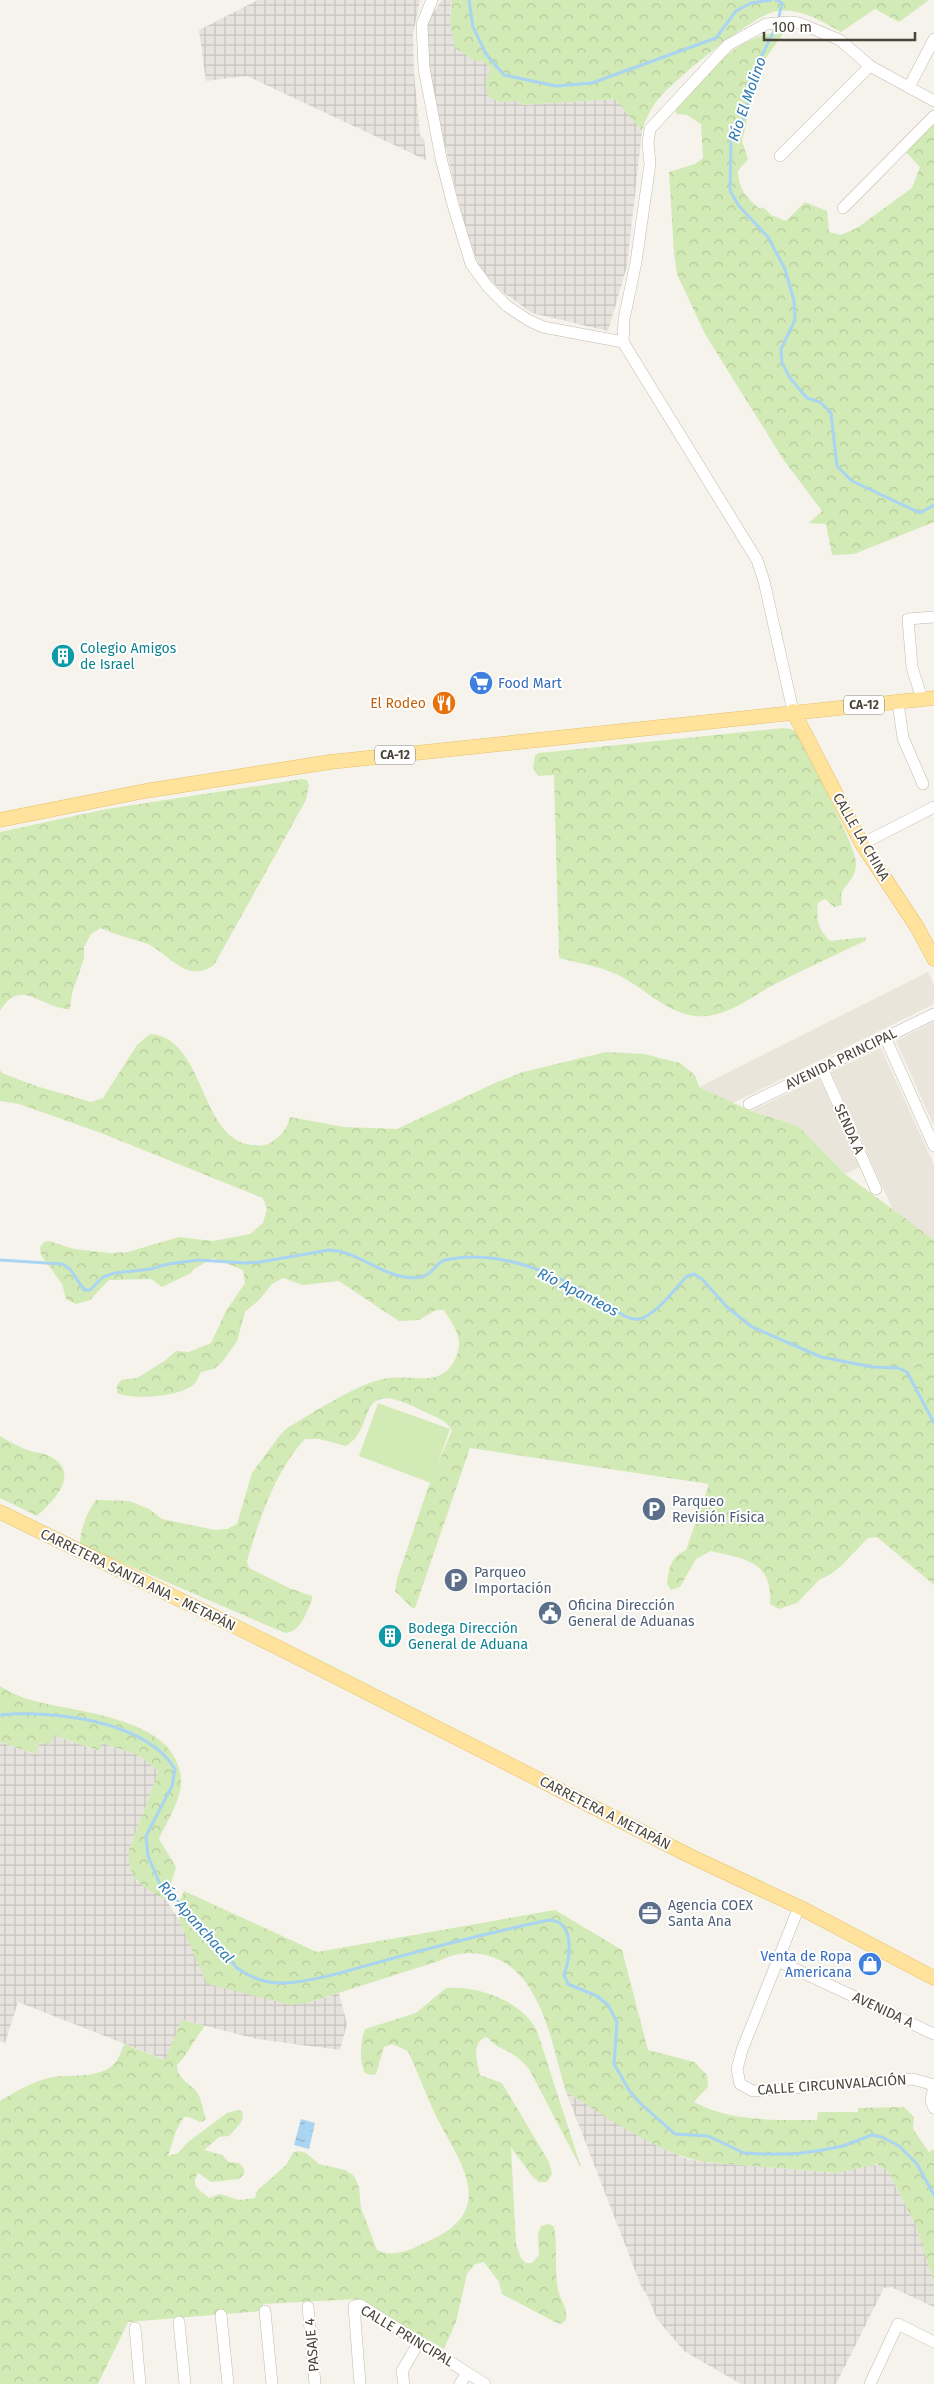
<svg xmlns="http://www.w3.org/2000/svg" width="934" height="2384" viewBox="0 0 934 2384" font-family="'Fira Sans',sans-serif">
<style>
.residential{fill:#eae5da}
.industrial{fill:url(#industrial-grid)}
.forest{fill:url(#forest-crowns)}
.pitch{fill:#d2eab5}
.water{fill:url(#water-ripples)}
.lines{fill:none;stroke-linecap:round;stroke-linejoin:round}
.stream{stroke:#a9d4f2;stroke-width:3}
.minor-casing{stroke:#c2bbae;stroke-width:12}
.major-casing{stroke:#e6c16a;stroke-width:15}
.minor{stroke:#fff;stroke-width:11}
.major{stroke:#ffe39c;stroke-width:14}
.labels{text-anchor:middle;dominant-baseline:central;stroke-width:4;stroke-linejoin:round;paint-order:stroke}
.shield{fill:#fff;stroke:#817c74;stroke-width:1}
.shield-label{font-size:12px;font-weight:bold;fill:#4b4439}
.culture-label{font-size:14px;fill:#0d838f;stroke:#fff;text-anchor:start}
.shop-label{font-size:14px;fill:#366cbe;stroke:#fff;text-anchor:start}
.food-label{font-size:14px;fill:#c56008;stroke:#fff;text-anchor:end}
.street-label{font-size:14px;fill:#4b4439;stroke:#fff}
.service-label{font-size:14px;fill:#4e5e75;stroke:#fff;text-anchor:start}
.water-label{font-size:15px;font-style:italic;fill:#2e7ab2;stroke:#fff}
</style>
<defs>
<pattern id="industrial-grid" width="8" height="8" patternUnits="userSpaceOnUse" patternTransform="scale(1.25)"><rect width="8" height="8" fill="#e6e2dd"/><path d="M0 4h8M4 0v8" fill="none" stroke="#c7c3be"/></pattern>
<pattern id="forest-crowns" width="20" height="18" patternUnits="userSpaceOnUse" patternTransform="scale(1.25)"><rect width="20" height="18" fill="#d2eab5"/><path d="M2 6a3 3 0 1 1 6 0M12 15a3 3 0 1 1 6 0" fill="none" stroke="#b6ca9c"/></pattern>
<pattern id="water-ripples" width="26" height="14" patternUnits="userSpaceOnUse" patternTransform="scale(1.25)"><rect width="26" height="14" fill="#a9d4f2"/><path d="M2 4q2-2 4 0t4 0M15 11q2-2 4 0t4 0" fill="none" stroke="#8caec5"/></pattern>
</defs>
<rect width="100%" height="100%" fill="#f6f3ec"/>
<g class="residential">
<polygon points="928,972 934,985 934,1004 733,1103 699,1087"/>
<polygon points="934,1022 934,1126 896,1041"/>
<polygon points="881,1048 934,1165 934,1240 893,1210 831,1072"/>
<polygon points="819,1078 860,1167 845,1174 798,1126 751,1111"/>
</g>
<g class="industrial">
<polygon points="258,0 420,0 413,34 414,73 420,135 424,139 426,160 247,76 206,81 199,30"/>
<polygon points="442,0 452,0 450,14 491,69 487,75 486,90 521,101 521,105 615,99 642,131 627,266 608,331 532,313 504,293 481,271 466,231 431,89 427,42 428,21"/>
<polygon points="54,1735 99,1751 102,1743 138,1755 159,1771 129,1850 136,1881 166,1900 179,1920 307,2003 339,1993 347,2024 340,2050 257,2039 182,2020 166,2060 18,2002 5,2043 0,2041 0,1742 35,1754 40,1742"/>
<polygon points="566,2092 660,2147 687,2159 704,2162 837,2173 869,2165 883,2166 888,2171 915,2224 934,2281 934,2307 891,2287 884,2288 836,2384 741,2384 684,2351 657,2319 645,2291 643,2291"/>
</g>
<g class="forest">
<path d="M452,0H929L899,22L875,9L841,32C821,21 801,8 777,11C754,14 679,76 662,95C653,104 645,119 642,131L615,99L521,105L520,101L501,102L489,97C484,89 485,76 491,69L483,61H475L455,48L450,24Z"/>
<path d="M785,31L758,69L742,141L748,159L738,171C739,190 746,197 760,209L763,207L771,215L786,221L805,202L827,211L829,232L841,235L857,228L912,188L920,167L905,151L934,121V522L854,554L832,555L826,524L809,523L822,511L783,459L705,334L677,274L674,253L669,172L695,164L703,158L701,124L687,115L677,114L675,110C709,72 732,36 785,31Z"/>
<path d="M784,728L791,729L797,733C806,752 858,849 856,864C855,879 847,882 841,894L842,905L834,907L825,899L818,903C816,920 818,929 830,941L866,937L865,941C835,955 805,969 775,984C750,997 726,1019 695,1016C664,1012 644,987 618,975C600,966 578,963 559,958L554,775L538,776L533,768L535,755L539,753Z"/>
<path d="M302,779L307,780L309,785L306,800L214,965C185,985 168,951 145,943C130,938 115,935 101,928L91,934L84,947V959L72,993L70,1009C42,1009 20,976 0,1011V832L107,809Z"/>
<path d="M150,1034C205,1037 199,1138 251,1145C259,1145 263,1147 270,1143C282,1135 286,1131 290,1117L344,1127L397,1129L497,1082L523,1072L606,1052L644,1054L680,1063L695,1075L699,1087L751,1111L798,1126L845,1174L934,1240V1585L877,1537L868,1538L841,1566L831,1574L819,1580L797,1603L779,1609L770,1604C773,1561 745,1559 711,1551L696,1559L680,1587L671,1590L667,1584C669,1567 670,1558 686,1550L709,1484L470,1448L415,1608H412L395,1591L397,1579L428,1488L452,1430C446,1419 430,1415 419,1409C353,1376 378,1427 346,1446L319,1439H305C275,1471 259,1520 247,1561L249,1568L289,1588L312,1596V1600C306,1613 301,1632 285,1633L83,1546L80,1543C81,1527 87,1512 96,1500L129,1501L149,1509L162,1519L215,1530L227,1529L237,1524L252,1473L280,1435L287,1428C313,1413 350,1388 379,1380C396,1375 412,1379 429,1378C450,1377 464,1353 457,1333C454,1325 448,1317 444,1310H436L419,1320L399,1321L339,1281L303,1285L283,1278L272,1284L260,1299L245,1312L237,1341L223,1361L214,1369L201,1372C199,1376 197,1382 193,1385C179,1397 133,1400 117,1393V1386L121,1380L137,1378L166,1360L176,1351L189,1352L211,1343L226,1311L245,1283L243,1270L213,1258L194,1269L191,1273L162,1287L151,1279L109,1280L90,1300L76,1304L66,1299L62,1284L41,1255L40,1247L44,1242L49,1241L74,1249L111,1253L128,1252L179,1237L213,1241L250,1234L263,1223L267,1209L263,1198L101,1133L19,1104L0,1101V1070L2,1073L36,1086L91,1102L103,1098L137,1045Z"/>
<path d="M0,1436C9,1441 18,1447 28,1450C34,1453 41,1452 47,1455C83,1471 55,1500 37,1516L0,1498Z"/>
<path d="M0,1686C11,1693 22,1698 35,1701C79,1713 169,1717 180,1772C181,1778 182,1785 180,1791C176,1808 166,1824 159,1839L176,1867L166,1900C143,1886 127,1881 129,1850L159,1771L138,1755L102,1743L100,1751L54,1735L50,1745L40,1742L36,1754L0,1742Z"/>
<path d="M184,1891L317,1952L555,1910L622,1950L648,2050L694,2062L707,2075L708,2087L694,2102C732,2122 775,2120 817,2120L818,2112H858V2108L904,2107L914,2117L913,2129L929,2152L933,2149L934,2151V2281L915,2224L888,2171L877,2164L837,2173L704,2162C654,2152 610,2118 566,2092C551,2043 541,1963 480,1954C467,1952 451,1954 439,1961L307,2003L291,2005L207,1984L179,1920L178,1906Z"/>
<path d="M446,1988C477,1985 523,2001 537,2031L582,2170L529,2069C520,2058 512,2053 499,2047C494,2045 491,2040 486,2037C471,2043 477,2061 480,2075L502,2083L549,2162L552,2174L547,2182H539L532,2176L511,2147L516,2244L521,2258L526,2263H532L539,2255L538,2234L541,2226L549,2224L554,2227C558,2248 554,2269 558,2290C561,2301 568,2309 566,2320L561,2324L555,2322L502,2294L499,2282L484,2262L475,2264L467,2274L456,2322L444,2349L357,2299L263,2304V2311L128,2322L98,2384H0V2101C15,2092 32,2082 49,2078C69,2073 98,2080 114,2064C119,2059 121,2051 124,2044L165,2060L182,2020L205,2026C194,2039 189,2053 177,2065C177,2078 188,2082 196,2091C202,2098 202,2109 206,2118L204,2121L200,2122L189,2117H184L176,2131L168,2156L178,2153L188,2142L227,2113L238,2110L242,2111L243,2118L240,2124L229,2136L219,2137L204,2150L222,2155L229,2162L239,2163L244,2169V2174L239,2179L211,2182L198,2173C190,2187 199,2189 209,2198L220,2194L239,2200L255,2198L257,2191L286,2165L293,2153L298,2151L306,2153L319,2164L345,2170L354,2176L359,2187L361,2208L377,2250C396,2259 413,2248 431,2240C498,2209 460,2163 437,2118C427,2097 418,2073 408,2051L392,2044L384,2047L376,2074L371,2075L365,2073C359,2061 360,2042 365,2029L416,2013Z"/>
</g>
<polygon class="pitch" points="378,1403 450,1429 431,1483 359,1456"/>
<polygon class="water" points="301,2119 315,2123 309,2149 294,2145"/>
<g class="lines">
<g class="stream">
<polyline points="469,0 473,27 486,54 504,75 556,86 592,83 716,38 736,11 751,3 771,0"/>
<polyline points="776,0 782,3 778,21"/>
<polyline points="776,27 759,61 743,120 731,140 730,191 739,206 768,237 785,269 794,301 795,320 781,349 782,363 790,378 807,398 820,402 831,413 837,466 852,481 920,513 934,505"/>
<path d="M0,1260L62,1264L70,1269L84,1290H90L103,1277L115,1273L151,1269L168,1264L198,1260L245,1263L260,1262L329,1250C361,1251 388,1283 421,1277C433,1275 435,1263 445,1260C502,1248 558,1275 605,1303C615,1308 626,1321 639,1319C654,1317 676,1288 687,1276L694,1274L702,1279L727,1307L752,1327L821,1357L873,1367L898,1368L907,1372L934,1423"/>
<path d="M0,1715C52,1710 145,1720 175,1769L172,1786L146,1836L148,1856L160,1884L184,1907L237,1968C252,1979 268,1984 287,1983C323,1980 359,1967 394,1958C445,1944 497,1931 549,1920C576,1921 570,1958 564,1975L568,1984L597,1996L608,2005L617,2022L614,2064L629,2090L640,2103L675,2134L708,2136L744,2153L762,2154H793L817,2151L843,2146L872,2135L882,2137L899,2146L917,2164L934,2195"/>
</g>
<g class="minor-casing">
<g id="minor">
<polyline points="432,0 422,24 424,68 441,158 453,205 471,264 488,287 507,306 528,320 543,327 623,342"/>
<polyline points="909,87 934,39"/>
<polyline points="780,156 870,66"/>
<polyline points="843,208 934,116"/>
<polyline points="922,699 912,667 908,619 934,617"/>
<polyline points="898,702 903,738 923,784"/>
<polyline points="793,711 764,581 757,560 623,342 624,319 636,262 650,164 648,143 650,129 728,45 766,24 789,22 799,23 840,40 870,66 934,101"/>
<polyline points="862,844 934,807"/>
<polyline points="885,1037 934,1146"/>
<polyline points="822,1068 876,1189"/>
<polyline points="749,1104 934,1014"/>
<polyline points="799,1907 742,2050 737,2069 740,2084 753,2091 913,2079 934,2085"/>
<polyline points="778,1961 934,2034"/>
<polyline points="934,2086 931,2100 934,2108"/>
<polyline points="308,2307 315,2384"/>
<polyline points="265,2311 272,2384"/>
<polyline points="221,2315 228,2384"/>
<polyline points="179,2322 185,2384"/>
<polyline points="135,2328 140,2384"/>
<polyline points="360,2384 354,2306 360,2305 485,2384"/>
<polyline points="404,2384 402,2371 419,2342"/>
<polyline points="460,2384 467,2373"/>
<polyline points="870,2384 898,2324 934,2342"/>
</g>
</g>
<g class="major-casing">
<g id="major">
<polyline points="793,711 862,844 917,927 934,959"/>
<polyline points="0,820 145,791 330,762 934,698"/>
<polyline points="0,1512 277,1647 690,1856 799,1907 934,1978"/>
</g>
</g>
<use href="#minor" class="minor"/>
<use href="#major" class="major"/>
</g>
<defs>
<g id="building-disc" transform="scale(1.25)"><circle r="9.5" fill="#0f9aa8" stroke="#fff"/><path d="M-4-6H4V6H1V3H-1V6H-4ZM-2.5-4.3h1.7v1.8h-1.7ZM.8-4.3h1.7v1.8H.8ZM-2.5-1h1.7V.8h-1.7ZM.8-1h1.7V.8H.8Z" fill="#fff"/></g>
<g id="supermarket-disc" transform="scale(1.25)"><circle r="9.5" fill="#3f7fe0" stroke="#fff"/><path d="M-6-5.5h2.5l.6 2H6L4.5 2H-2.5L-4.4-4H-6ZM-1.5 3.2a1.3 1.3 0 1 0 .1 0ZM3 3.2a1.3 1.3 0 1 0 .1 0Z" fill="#fff"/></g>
<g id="restaurant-disc" transform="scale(1.25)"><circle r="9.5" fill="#e8710a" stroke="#fff"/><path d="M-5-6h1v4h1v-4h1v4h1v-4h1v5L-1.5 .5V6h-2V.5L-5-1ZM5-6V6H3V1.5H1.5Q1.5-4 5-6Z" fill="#fff"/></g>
<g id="parking-disc" transform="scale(1.25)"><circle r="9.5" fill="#5c6f8a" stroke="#fff"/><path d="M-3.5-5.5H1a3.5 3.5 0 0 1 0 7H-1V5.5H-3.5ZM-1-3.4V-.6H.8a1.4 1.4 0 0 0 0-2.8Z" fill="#fff"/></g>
<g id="civic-disc" transform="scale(1.25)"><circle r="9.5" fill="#5c6f8a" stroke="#fff"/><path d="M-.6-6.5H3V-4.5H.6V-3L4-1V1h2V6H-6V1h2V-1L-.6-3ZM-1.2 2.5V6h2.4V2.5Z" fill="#fff"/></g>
<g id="office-disc" transform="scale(1.25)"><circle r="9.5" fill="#5c6f8a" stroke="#fff"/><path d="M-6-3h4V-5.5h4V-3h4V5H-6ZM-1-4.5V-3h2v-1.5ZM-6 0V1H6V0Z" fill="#fff"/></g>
<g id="shop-disc" transform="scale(1.25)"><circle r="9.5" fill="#3f7fe0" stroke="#fff"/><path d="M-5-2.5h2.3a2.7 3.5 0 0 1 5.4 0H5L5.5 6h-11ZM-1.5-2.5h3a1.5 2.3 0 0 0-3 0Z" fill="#fff"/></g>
</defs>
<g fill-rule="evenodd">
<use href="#building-disc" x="63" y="656"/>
<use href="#supermarket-disc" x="481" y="683"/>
<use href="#restaurant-disc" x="444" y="703"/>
<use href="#parking-disc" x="654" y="1509"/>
<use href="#parking-disc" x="456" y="1580"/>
<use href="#civic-disc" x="550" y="1613"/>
<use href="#building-disc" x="390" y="1636"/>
<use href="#office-disc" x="650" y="1913"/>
<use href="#shop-disc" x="870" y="1964"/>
</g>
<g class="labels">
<g class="shield">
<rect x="844" y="695.5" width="40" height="19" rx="4"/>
<rect x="375" y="745.5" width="40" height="19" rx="4"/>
</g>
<g class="shield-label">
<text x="864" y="705">CA-12</text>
<text x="395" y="755">CA-12</text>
</g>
<g class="culture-label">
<text x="80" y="648">Colegio Amigos<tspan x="80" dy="16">de Israel</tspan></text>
<text x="408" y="1628">Bodega Dirección<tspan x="408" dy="16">General de Aduana</tspan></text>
</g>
<g class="shop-label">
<text x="498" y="683">Food Mart</text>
<text x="852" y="1956" text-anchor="end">Venta de Ropa<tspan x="852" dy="16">Americana</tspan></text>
</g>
<g class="food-label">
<text x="426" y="703">El Rodeo</text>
</g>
<g class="street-label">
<text transform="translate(861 837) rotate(60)">CALLE LA CHINA</text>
<text transform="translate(841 1059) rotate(-26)">AVENIDA PRINCIPAL</text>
<text transform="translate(849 1129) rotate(66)">SENDA A</text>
<text transform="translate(138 1580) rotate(26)">CARRETERA SANTA ANA - METAPÁN</text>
<text transform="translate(605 1813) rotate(27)">CARRETERA A METAPÁN</text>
<text transform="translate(883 2010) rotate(25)">AVENIDA A</text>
<text transform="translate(832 2085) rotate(-4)">CALLE CIRCUNVALACIÓN</text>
<text transform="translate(407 2336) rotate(31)">CALLE PRINCIPAL</text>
<text transform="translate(312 2345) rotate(-95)">PASAJE 4</text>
</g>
<g class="service-label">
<text x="672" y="1501">Parqueo<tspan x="672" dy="16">Revisión Física</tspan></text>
<text x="474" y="1572">Parqueo<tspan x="474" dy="16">Importación</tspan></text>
<text x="568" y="1605">Oficina Dirección<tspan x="568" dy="16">General de Aduanas</tspan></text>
<text x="668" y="1905">Agencia COEX<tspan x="668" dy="16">Santa Ana</tspan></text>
</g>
<g class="water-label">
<text transform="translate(747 99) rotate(-71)">Río El Molino</text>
<text transform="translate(578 1292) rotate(27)">Río Apanteos</text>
<text transform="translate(196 1922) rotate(48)">Río Apanchacal</text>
</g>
</g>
<path d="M764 32v8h151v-8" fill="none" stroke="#4b4439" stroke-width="2.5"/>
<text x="772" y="32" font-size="15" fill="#4b4439" stroke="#ffffff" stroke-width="4" paint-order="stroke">100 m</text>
</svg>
